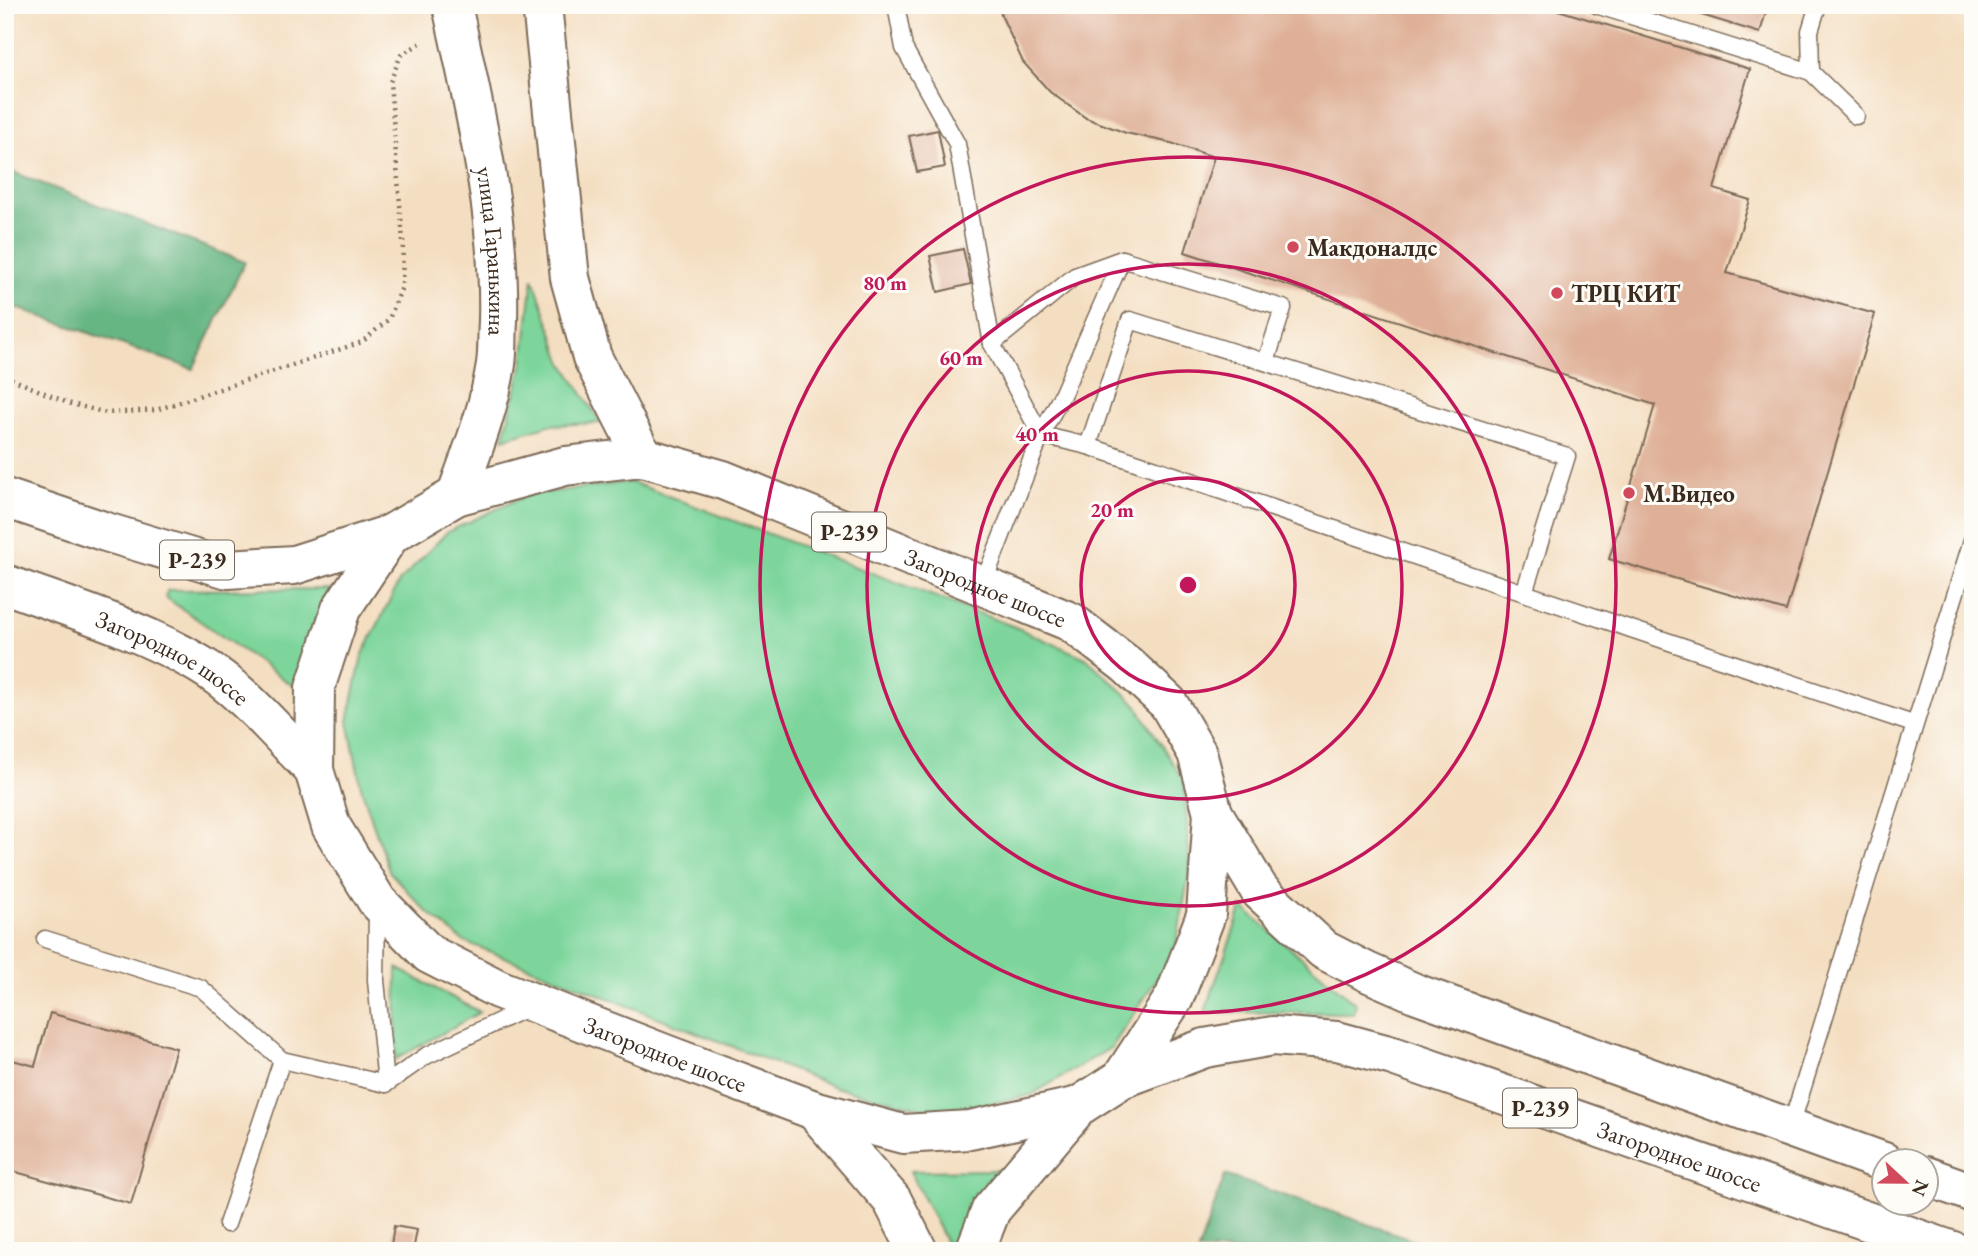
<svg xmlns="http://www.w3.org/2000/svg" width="1978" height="1256" viewBox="0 0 1978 1256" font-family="'EB Garamond',serif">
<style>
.green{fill:#7dd59b;stroke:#5c805c;stroke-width:2}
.forest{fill:#66b683;stroke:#507050;stroke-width:2}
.building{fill:#dfb097}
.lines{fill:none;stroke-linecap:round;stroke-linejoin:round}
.service-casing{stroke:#7c6957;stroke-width:19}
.secondary-casing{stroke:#7c6957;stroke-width:42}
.trunk-casing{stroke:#7c6957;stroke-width:42}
.path{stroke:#7c6957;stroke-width:4.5;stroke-dasharray:2 5;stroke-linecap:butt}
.service{stroke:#fff;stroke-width:16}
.secondary{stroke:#fff;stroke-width:38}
.trunk{stroke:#fff;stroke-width:38}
.ring{fill:none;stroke:#c2185b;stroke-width:3.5}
.poi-dot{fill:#d1495b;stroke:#fdfcf7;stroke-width:2.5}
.labels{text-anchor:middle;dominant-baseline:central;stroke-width:6;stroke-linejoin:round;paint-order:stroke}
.shield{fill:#fdfcf7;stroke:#75695f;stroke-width:2}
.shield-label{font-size:23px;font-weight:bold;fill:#3b2a1e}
.poi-label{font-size:24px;font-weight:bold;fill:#3b2a1e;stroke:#fdfcf7;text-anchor:start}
.street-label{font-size:24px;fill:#3b2a1e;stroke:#fdfcf7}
.centre{fill:#c2185b;stroke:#fdfcf7;stroke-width:3.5}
.ring-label{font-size:21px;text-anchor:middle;font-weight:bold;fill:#c2185b;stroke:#fdfcf7;stroke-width:6;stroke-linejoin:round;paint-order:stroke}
</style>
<rect width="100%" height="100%" fill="#fdfcf7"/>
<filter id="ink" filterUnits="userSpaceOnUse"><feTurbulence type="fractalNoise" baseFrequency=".0143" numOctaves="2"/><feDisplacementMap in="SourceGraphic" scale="14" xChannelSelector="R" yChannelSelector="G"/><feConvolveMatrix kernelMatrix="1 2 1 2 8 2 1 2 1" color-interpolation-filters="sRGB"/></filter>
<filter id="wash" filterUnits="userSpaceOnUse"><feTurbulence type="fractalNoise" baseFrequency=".00686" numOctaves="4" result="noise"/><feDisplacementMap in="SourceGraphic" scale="28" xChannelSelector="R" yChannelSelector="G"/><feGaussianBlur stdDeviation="1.57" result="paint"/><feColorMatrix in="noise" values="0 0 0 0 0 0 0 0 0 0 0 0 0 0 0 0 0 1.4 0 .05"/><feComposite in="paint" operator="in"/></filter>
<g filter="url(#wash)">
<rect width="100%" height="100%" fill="#f4dec1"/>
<g class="green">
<polygon points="533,277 562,361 601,423 549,425 503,439 523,363"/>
<polygon points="631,482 1015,627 1086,658 1135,703 1184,781 1190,869 1175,951 1112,1047 1031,1095 942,1113 838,1088 463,941 424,909 389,871 361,787 348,721 362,656 399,582 447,532 527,495"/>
<polygon points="331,589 308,639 295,687 165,597 168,590"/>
<polygon points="1242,907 1356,1004 1353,1013 1205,1012"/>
<polygon points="397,968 480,1012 396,1059"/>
<polygon points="1001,1170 954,1251 950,1251 910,1171"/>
</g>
<g class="forest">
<polygon points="5,169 245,262 193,369 5,304"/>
<polygon points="1225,1175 1446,1251 1198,1251"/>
</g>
<g id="blocks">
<g class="building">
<polygon points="1000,5 1542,5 1750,69 1714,189 1750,200 1727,273 1875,314 1786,611 1609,559 1655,405 1185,252 1214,157 1171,143 1126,133 1086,118 1050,92 1023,62 1001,15"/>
<polygon points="1669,5 1768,5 1760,33"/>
<polygon points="938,130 945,167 917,172 909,136"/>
<polygon points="963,249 971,284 938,292 930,256"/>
<polygon points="50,1013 176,1048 131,1204 5,1169 5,1058 35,1066"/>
<polygon points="394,1226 417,1230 413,1251 390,1251"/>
</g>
</g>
</g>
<g filter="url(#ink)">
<use href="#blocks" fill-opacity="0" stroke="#7c6957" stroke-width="2"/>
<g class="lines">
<g class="service-casing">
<g id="service">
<polyline points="896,5 904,48 957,144 992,344 1041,435 1088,446 1913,724"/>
<polyline points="1596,5 1811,72"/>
<polyline points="1818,5 1810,31 1811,72 1856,116"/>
<polyline points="992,344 1075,276 1122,259 1283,308 1266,362"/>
<polyline points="1088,446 1130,320 1567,456 1524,593"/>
<polyline points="983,584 1041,435 1062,395 1122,259"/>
<polyline points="377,908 376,980 386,1084"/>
<polyline points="45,939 201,988 282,1060 386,1084 426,1056 531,1006"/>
<polyline points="1790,1129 1973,537"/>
<polyline points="227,1224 282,1060"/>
</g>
</g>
<g class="secondary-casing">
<g id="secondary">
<path id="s1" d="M452,5C474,109 501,215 498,321C497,335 498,350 496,364C489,410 472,452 456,496"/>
<polyline points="542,5 570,278 592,357 643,457"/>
<polyline points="814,1110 892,1200 918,1251"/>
<polyline points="975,1251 991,1210 1079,1106"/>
</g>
</g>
<g class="trunk-casing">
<g id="trunk">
<path id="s2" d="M5,498L106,532L228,569L294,565L391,534L456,496L565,466L643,457L723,480L1071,622L1127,665L1168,703L1197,753L1213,813L1260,891L1324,950L1367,972L1415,993L1884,1162"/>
<path id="s3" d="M391,534L341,609L315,688L314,770L331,826L377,901L429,954L498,989L665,1054L814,1110L903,1134L970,1130L1079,1106L1121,1079L1205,1048L1273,1036L1337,1041L1393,1056L1953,1251"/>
<path id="s4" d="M5,584C70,608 140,629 199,664C243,690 278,734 314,770"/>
<polyline points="1121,1079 1174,998 1206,915 1213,813"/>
<polyline points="1926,1176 1973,1193"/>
</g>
</g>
<polyline class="path" points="5,376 68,403 107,413 156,410 362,342 389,319 402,287 403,241 390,82 401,55 424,41"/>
<use href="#service" class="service"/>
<use href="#secondary" class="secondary"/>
<use href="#trunk" class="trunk"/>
</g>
</g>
<g class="ring">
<circle cx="1188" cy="585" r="107"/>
<circle cx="1188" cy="585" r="214"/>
<circle cx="1188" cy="585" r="321"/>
<circle cx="1188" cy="585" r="428"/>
</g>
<g class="poi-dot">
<circle cx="1293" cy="247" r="7"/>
<circle cx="1557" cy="293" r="7"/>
<circle cx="1629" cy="493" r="7"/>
</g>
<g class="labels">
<g class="shield">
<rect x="812" y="512.5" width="74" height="39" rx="5"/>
<rect x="160" y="540.5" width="74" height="39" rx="5"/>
<rect x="1503" y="1088.5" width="74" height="39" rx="5"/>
</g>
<g class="shield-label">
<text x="849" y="532">Р-239</text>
<text x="197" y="560">Р-239</text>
<text x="1540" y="1108">Р-239</text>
</g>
<g class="poi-label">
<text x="1307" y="247">Макдоналдс</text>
<text x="1571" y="293">ТРЦ КИТ</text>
<text x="1643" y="493">М.Видео</text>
</g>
<g class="street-label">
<text stroke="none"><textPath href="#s1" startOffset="250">улица Гаранькина</textPath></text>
<text stroke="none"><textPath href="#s2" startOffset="1036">Загородное шоссе</textPath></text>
<text stroke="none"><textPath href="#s4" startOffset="184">Загородное шоссе</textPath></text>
<text stroke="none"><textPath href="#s3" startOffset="733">Загородное шоссе</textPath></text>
<text stroke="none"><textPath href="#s3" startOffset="1797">Загородное шоссе</textPath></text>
</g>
</g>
<circle cx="1188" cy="585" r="10" class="centre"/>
<g class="ring-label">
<text x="885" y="290">80 m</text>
<text x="961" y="365">60 m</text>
<text x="1037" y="441">40 m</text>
<text x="1112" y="517">20 m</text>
</g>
<rect width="1978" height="1256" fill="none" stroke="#fdfcf7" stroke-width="28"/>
<g transform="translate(1905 1182) rotate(112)"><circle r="33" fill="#fdfcf7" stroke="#afa8a0" stroke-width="2"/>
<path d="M0-5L12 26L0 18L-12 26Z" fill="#d1495b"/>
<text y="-10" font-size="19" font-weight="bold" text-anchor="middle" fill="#3b2a1e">N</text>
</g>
</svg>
